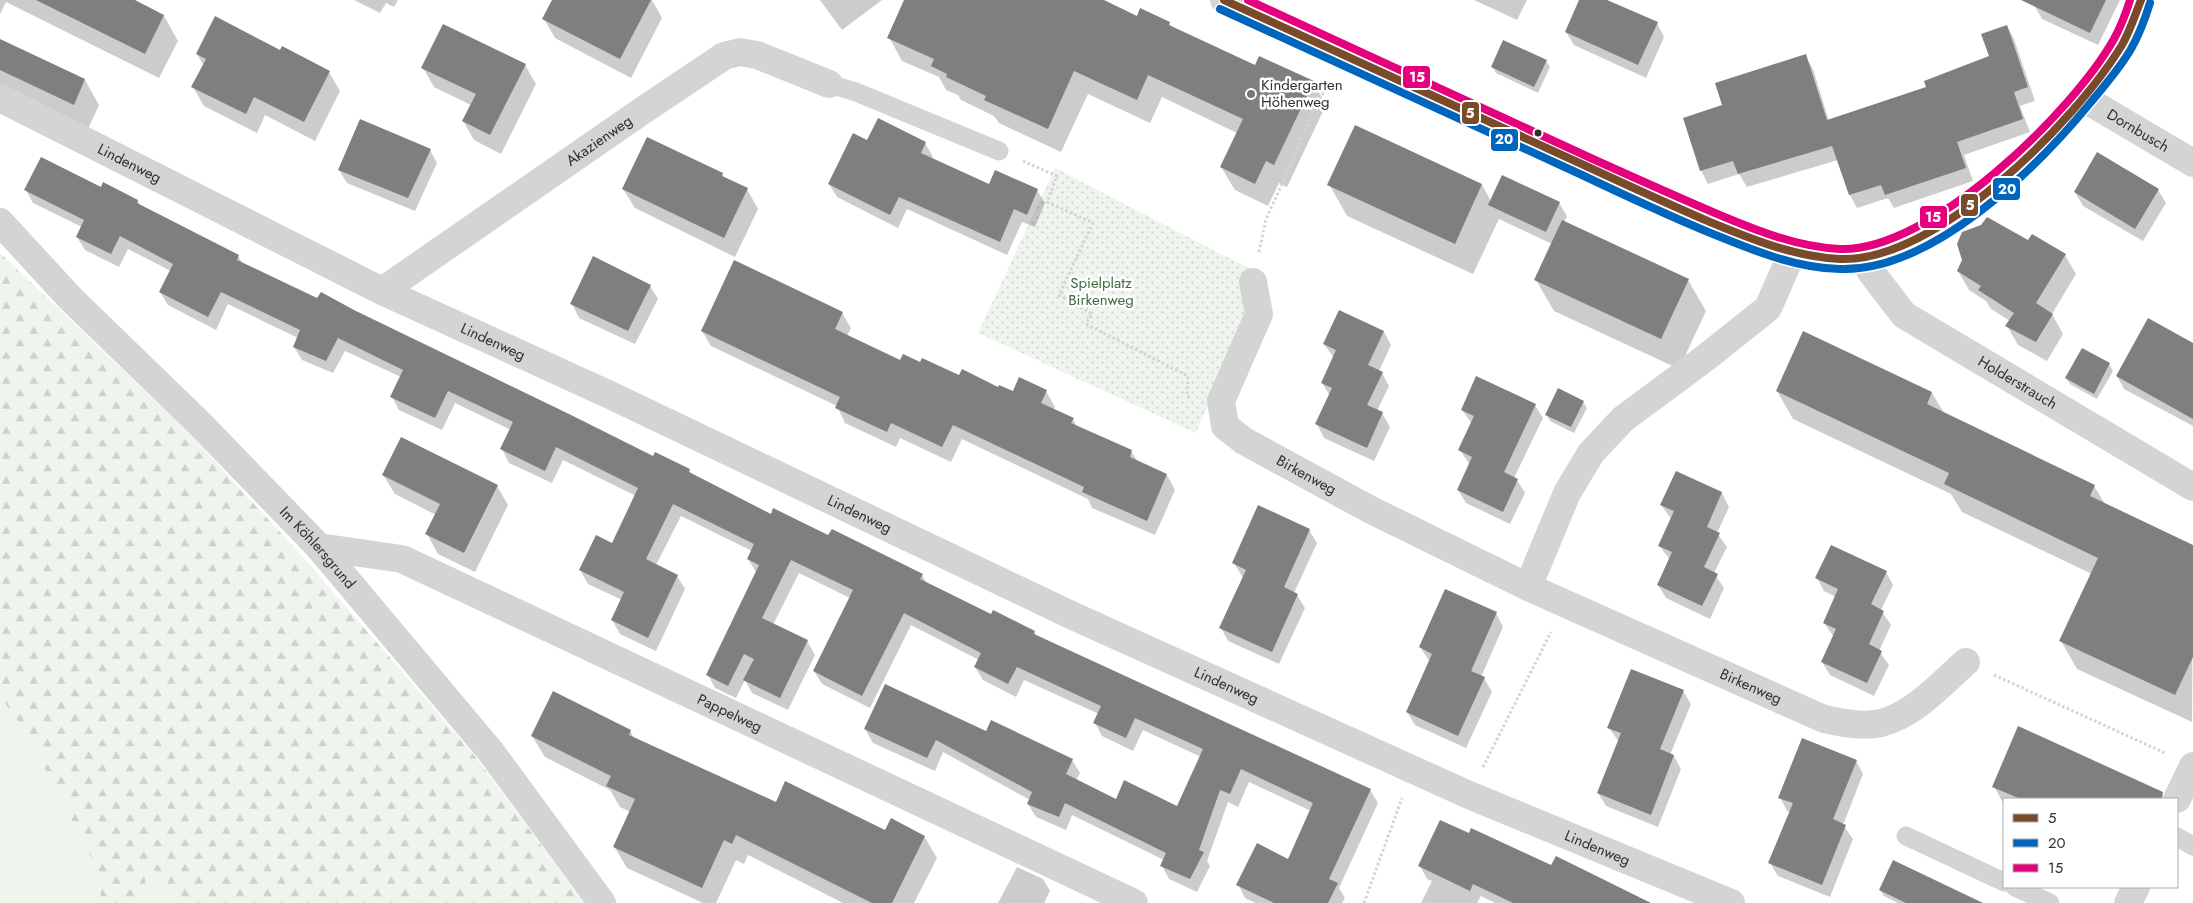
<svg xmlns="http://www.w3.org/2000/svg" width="2193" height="903" viewBox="0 0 2193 903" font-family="Jost,sans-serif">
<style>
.grass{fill:#eef5ed}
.forest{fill:url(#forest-firs)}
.park{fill:url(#park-dots)}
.shadow{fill:#0003}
.building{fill:#7f7f7f}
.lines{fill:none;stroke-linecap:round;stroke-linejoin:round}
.path{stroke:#d4d4d4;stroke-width:3;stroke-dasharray:2.5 2.5;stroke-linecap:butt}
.service{stroke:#d4d4d4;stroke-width:19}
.minor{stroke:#d4d4d4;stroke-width:28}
.bus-1-casing{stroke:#fff;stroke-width:11}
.bus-2-casing{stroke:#fff;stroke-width:11}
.bus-3-casing{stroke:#fff;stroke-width:11}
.bus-1{stroke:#7a4b2a;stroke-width:8}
.bus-2{stroke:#0065bd;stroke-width:8}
.bus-3{stroke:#e5007d;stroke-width:8}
.poi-dot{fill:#787878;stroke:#fff;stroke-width:2}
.bus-dot{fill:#303030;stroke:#fff;stroke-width:2}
.labels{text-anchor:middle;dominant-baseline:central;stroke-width:5;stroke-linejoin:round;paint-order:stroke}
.poi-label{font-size:15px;fill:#303030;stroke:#fff;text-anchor:start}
.street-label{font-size:15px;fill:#303030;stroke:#fff}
.park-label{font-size:15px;fill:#436a40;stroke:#fff}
.line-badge{stroke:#fff;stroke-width:2}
.badge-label{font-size:14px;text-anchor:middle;font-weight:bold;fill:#fff}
</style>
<defs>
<pattern id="forest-firs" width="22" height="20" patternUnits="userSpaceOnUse" patternTransform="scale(1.25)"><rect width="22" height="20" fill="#eef5ed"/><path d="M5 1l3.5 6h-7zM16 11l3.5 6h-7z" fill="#ccd2cc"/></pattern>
<pattern id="park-dots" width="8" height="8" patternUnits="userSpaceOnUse" patternTransform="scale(1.25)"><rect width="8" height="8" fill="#eef5ed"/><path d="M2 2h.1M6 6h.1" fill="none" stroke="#ccd2cc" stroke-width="1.8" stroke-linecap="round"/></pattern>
</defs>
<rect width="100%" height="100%" fill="#fff"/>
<g class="grass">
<polygon points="0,696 28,736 100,874 101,903 0,903"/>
<polygon points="147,864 187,903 143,903"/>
</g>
<polygon class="forest" points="0,253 186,430 302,556 474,755 584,903 187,903 147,864 143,903 101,903 100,874 28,736 0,696"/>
<polygon class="park" points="1055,168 1250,269 1245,316 1196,433 978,333"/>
<g class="shadow">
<polygon points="0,0 132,0 164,16 178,41 159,78 6,2 0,14"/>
<polygon points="354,0 398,0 394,7 386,3 380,13"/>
<polygon points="554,0 652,0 662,18 631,78 555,38 544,19"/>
<polygon points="820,0 882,0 842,30"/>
<polygon points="906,0 1100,0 1137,17 1169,23 1171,27 1256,67 1313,82 1326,105 1287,187 1279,183 1268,206 1235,190 1221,167 1237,133 1162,97 1150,123 1088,94 1061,152 999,123 994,116 961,100 958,95 946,90 939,77 902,61 889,37"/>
<polygon points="1474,0 1527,0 1517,20"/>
<polygon points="1580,0 1604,0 1657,23 1664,37 1646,78 1574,45 1566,32"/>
<polygon points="2037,0 2120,0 2098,45 2042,19 2034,5"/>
<polygon points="2007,26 2014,39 2035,101 2020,106 2030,132 1964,155 1973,181 1894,208 1888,198 1857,208 1850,195 1838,160 1747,187 1739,174 1708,184 1701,170 1723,106 1805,56 1813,69 1829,121 1928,87 1990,57"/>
<polygon points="0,41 85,80 99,105 88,129 0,87"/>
<polygon points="281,52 329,72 340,91 315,141 265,115 257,133 204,106 193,87 204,66 197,54"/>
<polygon points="1546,61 1550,67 1538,93 1496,73 1492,66"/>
<polygon points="525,65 536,84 501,154 474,140 463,121 471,105 434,87 423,68"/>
<polygon points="879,120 925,143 933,157 932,159 989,185 1037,190 1045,203 1035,227 1022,222 1007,255 907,209 898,228 837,197 829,184 867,142"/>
<polygon points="1355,127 1482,185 1491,201 1559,203 1567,216 1564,223 1688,280 1706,311 1679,369 1554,311 1536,280 1552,244 1499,219 1473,274 1347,216 1329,184"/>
<polygon points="430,150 437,163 415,211 347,183 339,170"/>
<polygon points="722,174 725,179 747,189 758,209 735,257 635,208 623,189"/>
<polygon points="102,188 138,201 141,207 238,256 243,264 654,458 689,470 693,476 772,516 922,575 927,584 991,616 1034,632 1038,638 1370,790 1378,803 1339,888 1345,898 1342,903 1256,903 1245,898 1238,884 1288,860 1311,811 1249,782 1238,807 1228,802 1207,861 1210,866 1197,892 1169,879 1162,866 1164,860 1072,815 1066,830 1036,817 1028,804 1030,800 943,752 935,771 873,743 865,729 987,733 1072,760 1080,773 1076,780 1116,800 1178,808 1201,757 1143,730 1133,751 1102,736 1095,723 1099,714 1024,680 1016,697 983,680 975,667 979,660 911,625 870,708 822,684 814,671 850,598 799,573 773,625 807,641 815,655 788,710 752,693 745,680 736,698 715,688 708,675 756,572 748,559 752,551 681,516 656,565 677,576 685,589 656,651 620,634 612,620 622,600 588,584 580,570 613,544 636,496 563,460 552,483 509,463 502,449 511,430 455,403 442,430 399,410 392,397 401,377 345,351 333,373 302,360 294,347 298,338 228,304 216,330 168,305 160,292 171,271 128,249 119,267 85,250 77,237 82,227 33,203 26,190"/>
<polygon points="2158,190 2166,203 2143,241 2083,206 2075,192"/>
<polygon points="2028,242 2065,255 2076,274 2052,314 2063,334 2047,361 2018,345 2007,326 2010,321 1991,309 1986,301 1969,290 1958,271"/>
<polygon points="650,286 658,299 635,344 579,318 572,304"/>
<polygon points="842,313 851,328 847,336 901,361 1013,393 1046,391 1055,407 1053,410 1073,419 1077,427 1131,451 1138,462 1167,475 1175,490 1155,535 1092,508 1088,499 962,439 951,462 900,438 896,447 845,423 837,406 711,346 702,331"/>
<polygon points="1384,332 1391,345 1379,371 1382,373 1389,386 1377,411 1382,413 1390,427 1374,461 1324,438 1317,424 1330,396 1322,383 1334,358 1324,344"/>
<polygon points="2193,344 2193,426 2124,389 2117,376"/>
<polygon points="2083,350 2109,364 2113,371 2097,399 2070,384 2066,378"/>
<polygon points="1777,391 1932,393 1944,413 2094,486 2105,504 2193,546 2192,722 2077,669 2061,641 2092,574 1962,512 1951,494 1793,419"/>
<polygon points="1583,402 1587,408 1574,433 1550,421 1547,415"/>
<polygon points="1535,405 1543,418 1514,478 1517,480 1525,493 1510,524 1466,503 1458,490 1470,465 1460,450 1472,424 1462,410"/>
<polygon points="1677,472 1722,493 1729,507 1717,533 1727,547 1714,573 1724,588 1710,619 1666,598 1658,585 1670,560 1659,545 1672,520 1661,505"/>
<polygon points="383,475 497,486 508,505 475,572 438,554 427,534 436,515 395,494"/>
<polygon points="1309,530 1317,543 1294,593 1297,595 1305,608 1279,664 1228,641 1221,628 1243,578 1234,563"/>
<polygon points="1886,572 1893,585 1881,610 1891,625 1879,651 1889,665 1874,696 1830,675 1822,662 1834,637 1824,623 1836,597 1824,591 1817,578"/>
<polygon points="1496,613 1503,627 1481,677 1484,678 1492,692 1466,748 1415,725 1407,712 1430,662 1420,647"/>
<polygon points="1683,691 1691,704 1670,755 1674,756 1681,769 1658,827 1606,806 1598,793 1619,742 1609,728"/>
<polygon points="630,731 634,738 777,803 886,831 924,836 937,858 914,903 843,903 748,855 744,864 736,860 716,903 703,903 627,868 614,846 630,812 620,807 610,790 545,757 532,736"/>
<polygon points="1856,761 1863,774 1843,825 1853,839 1830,897 1778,876 1770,863 1790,812 1787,811 1780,797"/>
<polygon points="2136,781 2147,799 2004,799 2004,805 1994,786"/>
<polygon points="1469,835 1552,867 1649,903 1495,903 1481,896 1477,903 1421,903 1432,881 1427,879 1420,866"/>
<polygon points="1017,867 1043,879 1050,891 1044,903 998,903"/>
<polygon points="1880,890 1980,903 1898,903 1884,896"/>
</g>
<g class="building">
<polygon points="36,0 135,0 164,15 145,54"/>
<polygon points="552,0 651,0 620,59 542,19"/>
<polygon points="904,0 1104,0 1137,16 1140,8 1170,22 1169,25 1255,65 1259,56 1314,81 1274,165 1266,161 1255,184 1220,167 1243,119 1148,75 1137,100 1074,71 1048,129 984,100 986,96 946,77 947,74 931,66 934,59 887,38"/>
<polygon points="1579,0 1607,0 1658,22 1638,65 1565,32"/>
<polygon points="2021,0 2106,0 2090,33"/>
<polygon points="215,16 280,50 282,46 330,71 304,122 254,97 246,114 191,87 206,59 196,54"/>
<polygon points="443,24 526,64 490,135 462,121 476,94 421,68"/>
<polygon points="2007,25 2028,87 2014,92 2023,119 1957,142 1966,168 1885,195 1881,185 1849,195 1832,146 1738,174 1733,161 1700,171 1683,118 1722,105 1715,83 1806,54 1827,120 1926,87 1924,81 1989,56 1981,34"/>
<polygon points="0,39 85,79 74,105 0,70"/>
<polygon points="1503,40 1547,60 1534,87 1491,67"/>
<polygon points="878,118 926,142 921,153 989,184 995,170 1038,189 1027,215 1014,209 1000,242 899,197 890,215 828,184 853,133 867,140"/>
<polygon points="360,119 431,149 408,198 338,170"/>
<polygon points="1355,125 1482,184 1455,244 1327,185"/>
<polygon points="647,137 723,173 722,176 748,188 724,238 622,189"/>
<polygon points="2097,152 2159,189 2135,229 2074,192"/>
<polygon points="41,157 101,187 103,182 138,200 137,203 239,255 237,260 317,298 321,292 354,310 571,415 653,456 655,452 690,469 689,472 771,514 773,508 828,535 832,529 923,574 920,579 991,614 993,610 1035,631 1034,634 1371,789 1329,879 1338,883 1328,903 1274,903 1236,885 1257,843 1288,859 1313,803 1241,769 1230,794 1220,790 1199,850 1204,852 1190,879 1160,866 1166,853 1065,803 1059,817 1027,804 1032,792 936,740 927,758 864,729 885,684 986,731 991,720 1073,759 1066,774 1116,799 1124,780 1177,806 1203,749 1135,718 1126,738 1093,723 1101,706 1017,667 1008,684 974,667 981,653 904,613 862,696 813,671 853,590 791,560 762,618 808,640 780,698 743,680 754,659 744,654 728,686 706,675 759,565 747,559 754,544 673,504 646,559 678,575 648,638 611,620 624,592 579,570 596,535 612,543 638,488 556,447 545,471 500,449 513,422 448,391 435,418 390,397 403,370 338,338 326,361 293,347 300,330 221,292 208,317 159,292 173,264 120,236 111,254 76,237 84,220 24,190"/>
<polygon points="1502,175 1560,202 1546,232 1488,205"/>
<polygon points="1987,217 2028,240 2032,234 2066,254 2036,303 2053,314 2036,342 2005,326 2014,313 1978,290 1981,286 1957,271 1962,260 1957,244 1962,232 1981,225"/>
<polygon points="1562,220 1689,279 1661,339 1534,280"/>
<polygon points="593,256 651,285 628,331 570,304"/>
<polygon points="734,260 843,312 835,329 900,360 903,354 920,362 922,358 959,375 962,369 998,387 999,385 1013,391 1019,377 1047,390 1041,403 1074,418 1071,423 1132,450 1130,457 1167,474 1147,521 1082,492 1084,487 953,425 942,447 891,423 887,432 835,408 840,397 701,331"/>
<polygon points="1339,310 1384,331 1368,365 1383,372 1367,405 1383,412 1367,448 1315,424 1332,388 1321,383 1336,350 1323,344"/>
<polygon points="2148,318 2193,343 2193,419 2116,376"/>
<polygon points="1803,331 1932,392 1927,404 2095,485 2090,496 2193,545 2193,657 2175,695 2059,641 2098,558 1944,484 1949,473 1776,391"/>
<polygon points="2082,348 2110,363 2094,394 2065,378"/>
<polygon points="1476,376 1536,404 1504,472 1518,479 1503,512 1457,490 1472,457 1458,450 1474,416 1461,410"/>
<polygon points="1558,388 1584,401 1571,427 1545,415"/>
<polygon points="401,437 498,485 464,553 425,534 440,504 382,475"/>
<polygon points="1676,471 1722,492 1707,527 1720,533 1704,567 1718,574 1702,606 1657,585 1672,552 1658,546 1674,511 1660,505"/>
<polygon points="1258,505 1310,529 1284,587 1298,594 1272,652 1219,628 1246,570 1232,563"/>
<polygon points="1831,545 1887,571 1871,604 1884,611 1869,644 1882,651 1867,683 1821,662 1836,629 1823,623 1838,589 1815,578"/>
<polygon points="1445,589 1497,612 1471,671 1485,677 1458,736 1406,712 1432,654 1419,647"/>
<polygon points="1631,669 1684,690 1660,749 1674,755 1651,815 1597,793 1621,733 1607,728"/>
<polygon points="553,691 631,730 629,735 776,802 785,781 885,830 891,818 925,836 892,903 872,903 736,835 732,844 724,840 702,888 613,847 635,799 606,786 611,776 531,736"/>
<polygon points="2018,726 2163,792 2162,799 2021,799 1992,787"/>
<polygon points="1802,738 1857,760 1833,819 1846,825 1822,885 1768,863 1793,803 1778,798"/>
<polygon points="1440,820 1469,833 1471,828 1551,865 1556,856 1651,903 1513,903 1473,884 1470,891 1418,866"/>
<polygon points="1893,860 1983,903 1906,903 1879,890"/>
</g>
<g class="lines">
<g class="path">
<polyline points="1023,161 1057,176 1047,202 1093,223 1059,295 1092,314 1086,324 1188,376 1187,396 1190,398"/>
<polyline points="1259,252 1266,219 1293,160 1314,109 1329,83"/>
<polyline points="1994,675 2165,753"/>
<polyline points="1483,767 1551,632"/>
<polyline points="1364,903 1402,798"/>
</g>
<g class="service">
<polyline points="829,84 856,92 999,151"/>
<polyline points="1906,836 2004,882"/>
<polyline points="2177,837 2193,846"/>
<polyline points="2015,887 2050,903"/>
</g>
<g class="minor">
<path d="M1224,0L1679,209C1733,231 1804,266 1864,258C1953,245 2072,120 2120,48C2129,34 2135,16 2141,0"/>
<path id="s1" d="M0,98L382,291L610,395L1071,615L1469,795L1731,903"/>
<path id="s2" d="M2083,98L2193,163"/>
<path id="s3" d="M0,222L71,299L200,424L319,547L491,752L602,903"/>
<path id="s4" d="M1793,251L1768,308L1704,359L1623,419L1591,453L1567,493L1528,587L1824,719C1842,723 1862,727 1881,723C1915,714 1941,684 1966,662"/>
<path id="s5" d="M1864,258L1871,272L1904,315L2193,487"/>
<path id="s6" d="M1253,282L1259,314L1221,401L1225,426L1244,441L1371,510L1528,587"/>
<path id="s7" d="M382,291L639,113L724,56L740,52L757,55L829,84"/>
<path id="s8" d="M319,547L402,559L1134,903"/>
<polyline points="2177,799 2193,766"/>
<polyline points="2128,903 2136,887"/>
</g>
<g class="bus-1-casing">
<path id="bus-1" d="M1224,0C1345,55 1465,111 1586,166C1627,185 1668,204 1710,222C1751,239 1795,257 1840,259C1936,263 2075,122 2122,45C2130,31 2135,15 2141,0"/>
</g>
<g class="bus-2-casing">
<path id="bus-2" d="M1220,9C1340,65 1461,120 1582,175C1624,195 1665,214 1708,232C1750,249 1794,268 1840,269C1932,272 2036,169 2091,102C2105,85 2120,68 2131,49C2139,35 2145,19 2150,3"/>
</g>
<g class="bus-3-casing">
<path id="bus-3" d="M1248,0C1364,53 1480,106 1595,160C1635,178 1675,196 1715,213C1755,230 1797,247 1840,249C1930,252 2072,113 2114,39C2121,26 2126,13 2130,0"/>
</g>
<use href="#bus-1" class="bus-1"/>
<use href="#bus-2" class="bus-2"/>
<use href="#bus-3" class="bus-3"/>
</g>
<circle class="poi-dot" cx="1251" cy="94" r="5"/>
<circle class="bus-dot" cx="1538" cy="133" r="4.5"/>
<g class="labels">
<g class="poi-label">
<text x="1261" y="85">Kindergarten<tspan x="1261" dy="17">Höhenweg</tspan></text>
</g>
<g class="street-label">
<text stroke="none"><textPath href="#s2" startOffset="64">Dornbusch</textPath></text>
<text stroke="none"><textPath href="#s7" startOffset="264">Akazienweg</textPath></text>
<text stroke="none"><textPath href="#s1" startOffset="145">Lindenweg</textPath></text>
<text stroke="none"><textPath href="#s1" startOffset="550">Lindenweg</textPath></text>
<text stroke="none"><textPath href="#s5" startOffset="202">Holderstrauch</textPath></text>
<text stroke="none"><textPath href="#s6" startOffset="248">Birkenweg</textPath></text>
<text stroke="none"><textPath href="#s1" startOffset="955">Lindenweg</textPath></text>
<text stroke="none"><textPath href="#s3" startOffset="455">Im Köhlersgrund</textPath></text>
<text stroke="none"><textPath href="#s1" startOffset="1360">Lindenweg</textPath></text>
<text stroke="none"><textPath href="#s4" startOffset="684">Birkenweg</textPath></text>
<text stroke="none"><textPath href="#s8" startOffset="446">Pappelweg</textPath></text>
<text stroke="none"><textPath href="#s1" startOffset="1765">Lindenweg</textPath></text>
</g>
<g class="park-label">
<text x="1101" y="283">Spielplatz<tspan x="1101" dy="17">Birkenweg</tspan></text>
</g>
</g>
<g class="line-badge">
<rect x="1402" y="65" width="29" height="24" rx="5" fill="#e5007d"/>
<rect x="1461" y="101" width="19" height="24" rx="5" fill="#7a4b2a"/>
<rect x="1490" y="128" width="29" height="24" rx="5" fill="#0065bd"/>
<rect x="1992" y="177" width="29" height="24" rx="5" fill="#0065bd"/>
<rect x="1960" y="193" width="19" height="24" rx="5" fill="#7a4b2a"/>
<rect x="1919" y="205" width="29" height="24" rx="5" fill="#e5007d"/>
</g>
<g class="badge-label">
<text x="1417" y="82">15</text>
<text x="1470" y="118">5</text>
<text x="1504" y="144">20</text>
<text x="2007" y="194">20</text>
<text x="1970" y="210">5</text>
<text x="1933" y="222">15</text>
</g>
<rect x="2003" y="798" width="175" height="90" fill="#ffffff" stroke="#acacac"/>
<rect x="2013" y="814" width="25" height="8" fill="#7a4b2a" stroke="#acacac"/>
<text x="2048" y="823" font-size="15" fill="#303030">5</text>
<rect x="2013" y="839" width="25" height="8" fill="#0065bd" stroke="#acacac"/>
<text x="2048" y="848" font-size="15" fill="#303030">20</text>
<rect x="2013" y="864" width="25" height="8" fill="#e5007d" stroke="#acacac"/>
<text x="2048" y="873" font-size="15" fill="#303030">15</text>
</svg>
